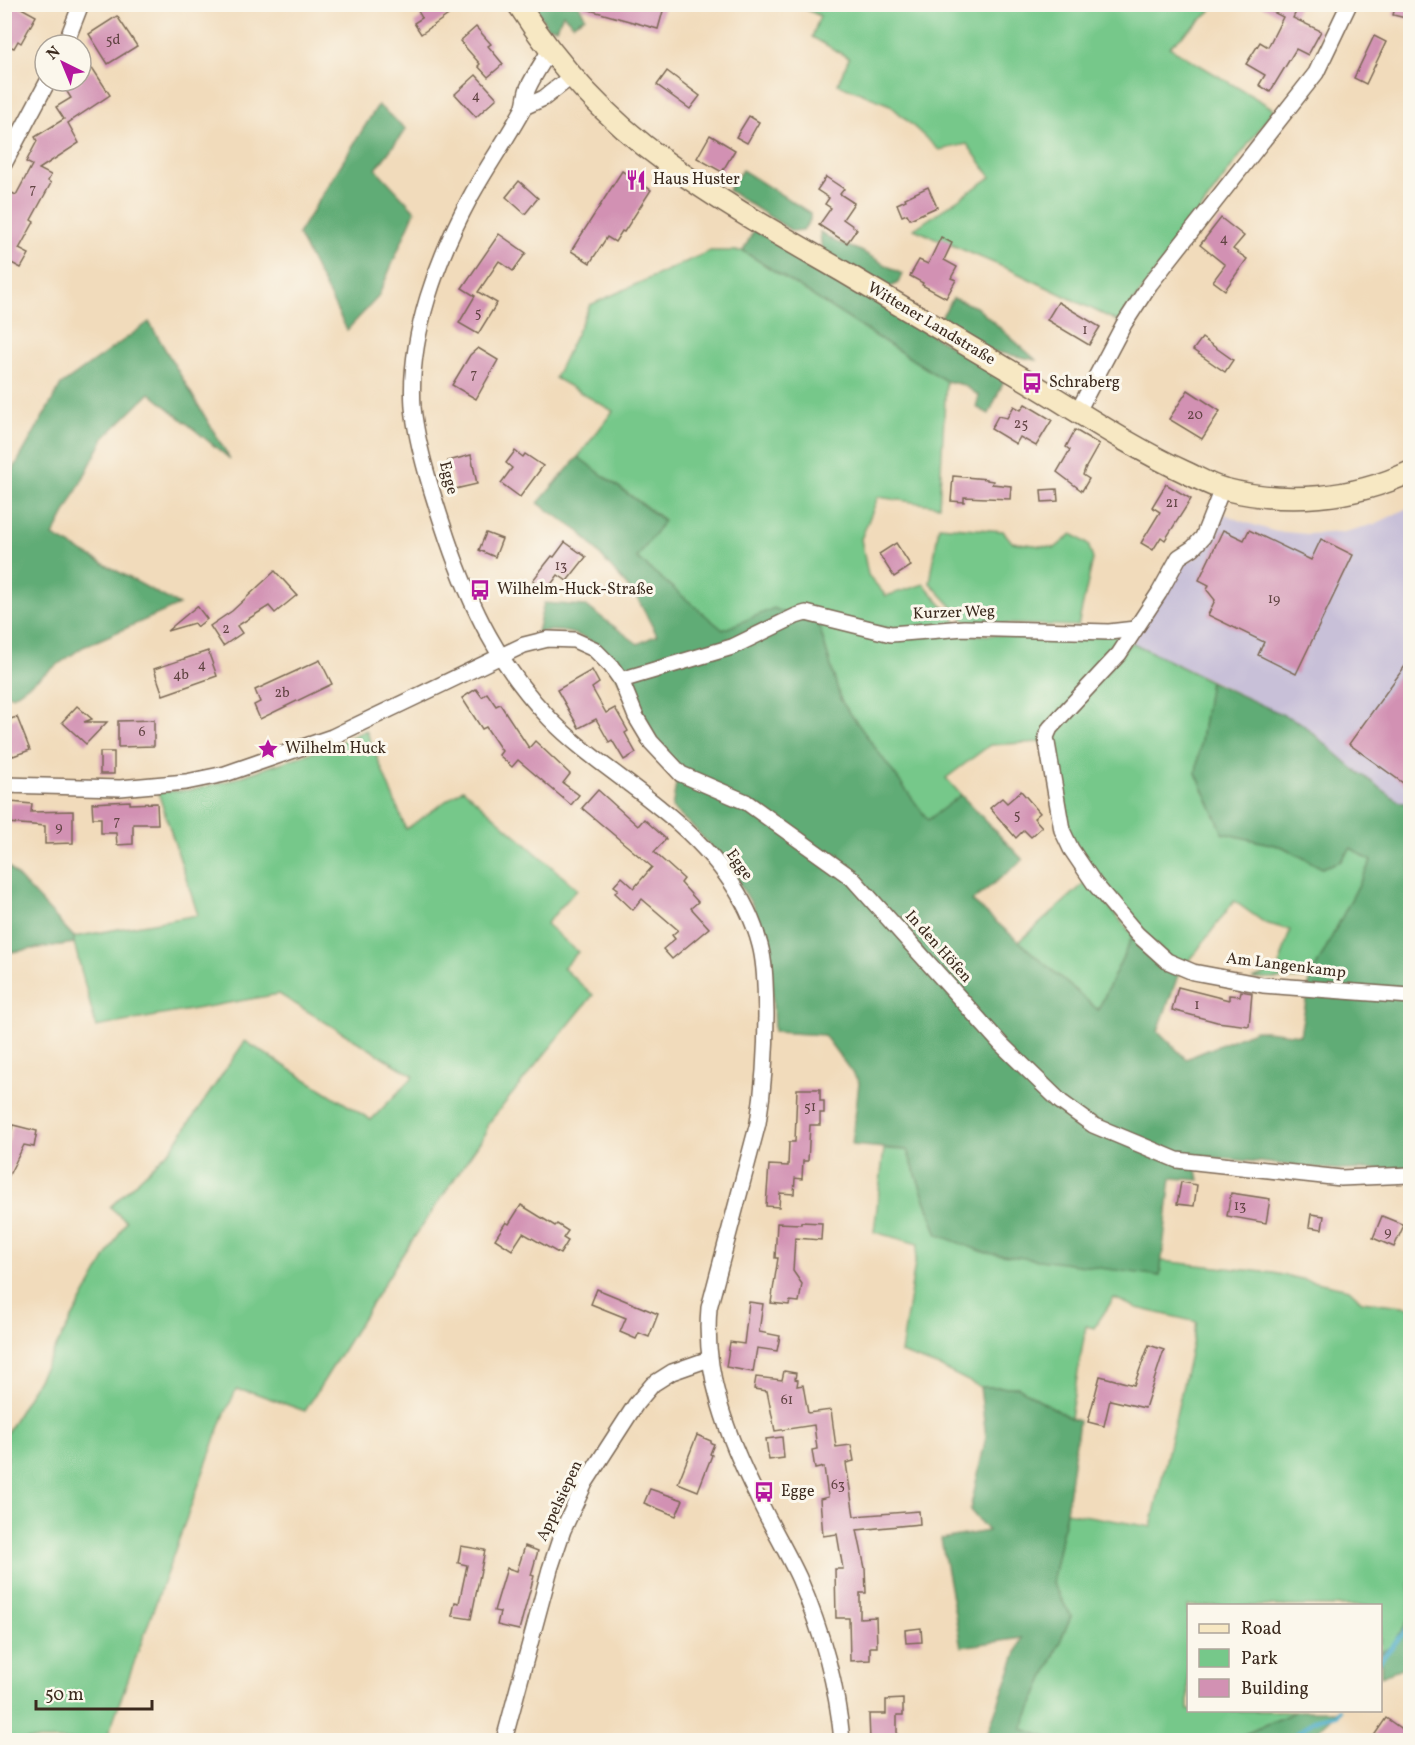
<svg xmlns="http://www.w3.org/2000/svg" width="1415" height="1745" viewBox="0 0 1415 1745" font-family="Vollkorn,serif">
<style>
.industrial{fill:#c8c0d8}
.green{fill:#76c88a;stroke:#587954;stroke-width:1.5}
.forest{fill:#60ac76;stroke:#4e6b4a;stroke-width:1.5}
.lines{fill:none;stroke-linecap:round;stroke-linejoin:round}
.stream{stroke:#48aac8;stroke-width:4.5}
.building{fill:#d291b3}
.minor-casing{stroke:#7b6855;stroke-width:18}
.secondary-casing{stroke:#7b6855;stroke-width:24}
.minor{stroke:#fff;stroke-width:15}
.secondary{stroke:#f7e8c3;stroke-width:21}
.labels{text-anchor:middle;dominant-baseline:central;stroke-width:6;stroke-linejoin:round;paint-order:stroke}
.number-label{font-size:14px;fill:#614443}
.poi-label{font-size:16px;fill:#3b2a1e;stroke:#fbf7ec;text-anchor:start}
.street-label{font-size:16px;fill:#3b2a1e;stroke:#fbf7ec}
</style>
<rect width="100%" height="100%" fill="#fbf7ec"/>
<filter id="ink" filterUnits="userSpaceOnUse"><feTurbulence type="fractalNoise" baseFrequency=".0167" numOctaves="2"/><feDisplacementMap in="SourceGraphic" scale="12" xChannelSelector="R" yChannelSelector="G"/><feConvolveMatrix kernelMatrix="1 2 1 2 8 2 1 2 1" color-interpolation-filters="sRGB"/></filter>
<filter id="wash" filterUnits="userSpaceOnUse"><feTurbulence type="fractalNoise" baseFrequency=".008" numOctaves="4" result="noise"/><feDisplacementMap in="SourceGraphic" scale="24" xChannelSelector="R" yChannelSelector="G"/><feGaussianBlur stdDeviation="1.35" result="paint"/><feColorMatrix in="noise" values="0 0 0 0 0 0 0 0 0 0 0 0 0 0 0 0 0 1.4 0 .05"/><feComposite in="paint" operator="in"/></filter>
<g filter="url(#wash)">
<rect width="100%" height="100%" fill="#f1dbbb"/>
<polygon class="industrial" points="1410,507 1410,804 1400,802 1354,769 1301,723 1131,642 1184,562 1195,558 1202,553 1223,513 1238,520 1273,531 1308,534 1345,532 1375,524"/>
<g class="green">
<polygon points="797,5 1201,5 1211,11 1169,47 1274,109 1119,322 1015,272 914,229 991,177 967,144 939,150 890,105 838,84 849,58 812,37 820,16"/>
<polygon points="710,251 743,251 946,381 939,506 878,497 861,539 868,575 886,596 924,584 959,625 893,629 788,615 774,609 723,630 637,558 664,520 578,457 613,411 555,378 590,305"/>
<polygon points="939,526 1003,531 1012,542 1055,548 1072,534 1088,544 1093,559 1078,626 967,623 930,583"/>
<polygon points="817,619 943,635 1126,635 1041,742 990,745 946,778 961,795 928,821 841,701"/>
<polygon points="1131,642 1210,681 1196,773 1223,833 1283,847 1322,868 1341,861 1351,848 1371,861 1310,979 1252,979 1278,970 1290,930 1265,923 1234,901 1187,964 1169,957 1139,930 1095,875 1066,828 1050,739"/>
<polygon points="366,730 406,829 463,789 577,889 546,924 578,952 563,968 593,995 487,1125 486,1133 400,1258 305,1411 252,1392 236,1390 223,1418 106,1740 5,1740 4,1465 8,1458 5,1456 5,1436 49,1360 126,1221 110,1207 172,1148 245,1041 371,1120 414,1076 279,994 96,1027 74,943 74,937 198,915 158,792 190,790 228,781 336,744"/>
<polygon points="1087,881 1133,935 1098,1010 1019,942"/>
<polygon points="884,1149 907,1150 938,1235 1160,1276 1161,1261 1273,1273 1349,1289 1362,1301 1410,1307 1410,1618 1392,1646 1381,1653 1380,1606 1188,1606 1188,1710 1297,1711 1243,1735 1238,1740 1055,1740 1022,1729 1071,1616 1052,1583 1066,1512 1151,1527 1197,1322 1137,1308 1114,1298 1094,1328 1086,1326 1070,1418 1018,1387 980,1387 942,1368 901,1353 918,1244 874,1232"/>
</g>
<g class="forest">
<polygon points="535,5 579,5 585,17 573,24 563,14 557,28 547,27"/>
<polygon points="378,105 406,129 376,169 415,211 378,297 347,330 298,234"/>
<polygon points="742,170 810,213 810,220 803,230 792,231 728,190"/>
<polygon points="754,230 1005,378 989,414 976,407 979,396 964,385 946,381 743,251"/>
<polygon points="820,232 836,242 861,251 902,274 898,283 887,289 822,252"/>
<polygon points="953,298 976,307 1036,360 991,351 940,319"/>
<polygon points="149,322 230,459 150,393 104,438 53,536 179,605 83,647 13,696 4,693 5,484 61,385"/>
<path d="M578,457L664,521L637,558L723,630L774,608L788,615L817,619L841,701L928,820L961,795L1023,860L972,901L1098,1010L1133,935L1180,970L1158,1031L1186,1059L1256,1030L1300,1035L1310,979L1371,861L1351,848L1341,861L1322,868L1283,847L1223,833L1196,773L1210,681L1301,723L1354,769L1400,802L1410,804V1175L1408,1168L1340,1170L1198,1156L1197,1170L1199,1180L1171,1178L1160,1276L986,1253L938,1235L907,1150L852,1145L859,1082L824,1035L774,1032L771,962L753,906L730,869L695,829L672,808L677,778L598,645C578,633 561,628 537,632L544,603L586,606L638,644L657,635L636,596L580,532L538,503Z"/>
<polygon points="5,863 74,937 74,943 5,953"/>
<polygon points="980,1387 1018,1387 1070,1418 1079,1421 1066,1512 1052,1583 1071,1616 1022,1729 1055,1740 985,1740 1022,1638 961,1647 941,1539 988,1531 970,1510 986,1437"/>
<polygon points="1410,1618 1410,1659 1407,1666 1381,1676 1381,1653 1392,1646"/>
<polygon points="1297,1711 1338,1711 1308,1740 1238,1740 1243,1735"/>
</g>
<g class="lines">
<g class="stream">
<polyline points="1380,1661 1410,1625"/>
<polyline points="1289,1740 1314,1720 1336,1715 1339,1710"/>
</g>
</g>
<g id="blocks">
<g class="building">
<polygon points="14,4 36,16 21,43 18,41 14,48 4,44 4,21"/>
<polygon points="414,4 464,4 421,34 414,23 422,18"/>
<polygon points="582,4 665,4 658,29 582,8"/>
<polygon points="1257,4 1300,4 1293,18 1321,31 1308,55 1296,49 1270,92 1259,85 1265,75 1246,64 1260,42 1268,47 1283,17"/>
<polygon points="1396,4 1410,4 1410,19 1393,15"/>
<polygon points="117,16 137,46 108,64 89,34"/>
<polygon points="476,27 491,44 488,46 503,64 488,77 478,66 480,64 460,41"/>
<polygon points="1374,36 1386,42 1366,84 1354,78"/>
<polygon points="93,69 110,95 68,123 79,143 39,169 51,175 48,181 51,183 31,220 34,222 19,249 29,254 21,268 4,259 4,204 10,192 16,195 32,165 26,162 37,141 35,137 64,119 56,107 71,98 64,87 73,81 81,81 81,76"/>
<polygon points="667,71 700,96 690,109 657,85"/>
<polygon points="476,75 497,98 476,117 455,94"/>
<polygon points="749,116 759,122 747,143 736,137"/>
<polygon points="710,135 735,150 722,172 697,158"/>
<polygon points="622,171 651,190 624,232 622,231 615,242 607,237 590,263 571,251"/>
<polygon points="826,177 844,189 840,194 854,203 843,219 857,229 847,243 819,225 831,208 825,204 829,198 817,190"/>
<polygon points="519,181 538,198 525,214 506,197"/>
<polygon points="928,187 937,207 910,219 907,214 902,216 897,204 906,200 905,198"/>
<polygon points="1221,218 1244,236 1233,249 1247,259 1225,290 1213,281 1225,265 1200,245"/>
<polygon points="499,234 526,253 513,271 499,261 478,292 497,303 478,334 459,323 475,296 462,288"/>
<polygon points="941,237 952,243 944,260 957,267 951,278 956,280 946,298 922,285 923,283 910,276 919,260 928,264"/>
<polygon points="1058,302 1100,327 1089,345 1047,320"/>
<polygon points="1202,338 1233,360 1225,372 1193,350"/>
<polygon points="478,348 498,360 476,399 452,385 470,355"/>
<polygon points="1188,390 1220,411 1202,439 1169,419"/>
<polygon points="1025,404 1052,420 1036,446 1020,437 1016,444 991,429 998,416 1007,418 1014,406 1021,410"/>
<polygon points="1075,430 1099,444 1085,469 1083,475 1089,479 1082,491 1057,472 1070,450 1066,447"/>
<polygon points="515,451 523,457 525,454 543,466 520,497 501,483 512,468 506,463"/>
<polygon points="471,455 477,484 455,489 448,461"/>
<polygon points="953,476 987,479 987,480 993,481 992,484 1011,486 1010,499 964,497 964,502 951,501"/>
<polygon points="1166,484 1191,499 1165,540 1161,537 1153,550 1141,543 1160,512 1152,507"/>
<polygon points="1057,489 1058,501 1042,502 1041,490"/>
<polygon points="1223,530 1244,540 1249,530 1311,560 1321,539 1353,555 1296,674 1258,655 1264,642 1208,615 1215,600 1207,590 1209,585 1199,580"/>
<polygon points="486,533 502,539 495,557 479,550"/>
<polygon points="565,542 586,557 567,581 558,575 547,590 533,580 552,556 554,557"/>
<polygon points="896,543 911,566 894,577 879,554"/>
<polygon points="275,571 297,595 275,613 269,606 237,626 242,633 223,646 210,626 232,611"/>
<polygon points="197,606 207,619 197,627 194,623 167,631"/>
<polygon points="208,651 217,676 163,695 154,669"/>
<polygon points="1410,659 1410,788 1349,744"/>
<polygon points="320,660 332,684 260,719 254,705 260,702 255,690"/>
<polygon points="592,670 599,683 592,688 606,713 615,708 628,731 625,733 636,753 624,760 612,740 609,742 596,719 579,728 557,690"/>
<polygon points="476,689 482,697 487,693 496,706 500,704 529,748 535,741 570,774 563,783 579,795 571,805 518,760 512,767 499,755 502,751 486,727 482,729 462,698"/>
<polygon points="77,706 92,719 84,722 107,722 86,744 62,722"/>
<polygon points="17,717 30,750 13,756 12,754 4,756 4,721"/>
<polygon points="154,720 154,746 118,747 118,721"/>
<rect x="100" y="752" width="14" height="22"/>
<polygon points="598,790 638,826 644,819 666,839 654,852 684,879 681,883 698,902 691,908 709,928 672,959 663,949 675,939 672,935 678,930 642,899 633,910 615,893 618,889 614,886 622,877 634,888 652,867 582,808"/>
<polygon points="1021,791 1040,813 1034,818 1042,827 1031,837 1024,830 1016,838 990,808 1002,798 1007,803"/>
<polygon points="130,801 130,804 157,803 158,824 133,824 133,844 117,845 116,833 101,833 101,818 93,818 92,803"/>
<polygon points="10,802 32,804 31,812 73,811 73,843 45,844 45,826 8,823"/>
<polygon points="1178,987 1229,1000 1229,995 1240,996 1241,991 1252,993 1249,1026 1217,1022 1172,1010"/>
<polygon points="797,1089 820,1089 820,1101 824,1101 824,1113 820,1113 820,1125 810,1125 808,1161 803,1161 802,1179 795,1178 794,1194 780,1193 779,1207 766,1206 769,1165 788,1166 789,1142 795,1142"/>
<polygon points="13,1125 37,1131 34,1147 24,1145 4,1185 4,1158"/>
<polygon points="1181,1182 1197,1185 1194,1206 1177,1204"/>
<polygon points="1231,1193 1270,1199 1266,1223 1227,1216"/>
<polygon points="521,1205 555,1226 557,1224 568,1231 563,1238 568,1241 560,1254 523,1233 512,1250 495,1239 506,1222 509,1224"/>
<polygon points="1311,1214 1324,1216 1322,1229 1309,1227"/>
<polygon points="1382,1216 1404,1225 1394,1247 1373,1238"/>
<polygon points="801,1222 822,1223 821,1240 795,1238 793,1271 802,1284 799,1302 790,1301 789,1305 771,1303 778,1258 775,1258 777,1223 801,1224"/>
<polygon points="597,1289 658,1314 649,1337 639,1333 636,1339 620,1332 626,1318 591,1304"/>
<polygon points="749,1302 763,1304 759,1332 780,1336 777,1351 757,1348 753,1372 726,1367 730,1342 744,1344"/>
<polygon points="1149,1345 1164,1350 1145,1408 1110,1400 1104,1426 1088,1422 1100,1376 1134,1385"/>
<polygon points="784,1371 796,1373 795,1379 798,1380 797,1386 803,1385 808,1413 831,1410 836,1447 851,1445 854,1461 846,1463 854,1516 919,1511 920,1524 857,1530 865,1568 866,1593 860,1593 860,1618 876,1617 877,1647 870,1647 870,1660 850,1661 849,1618 836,1618 835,1569 843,1569 837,1534 823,1536 820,1499 828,1497 824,1467 815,1469 812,1450 817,1449 814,1425 775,1431 767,1391 754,1389 756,1377 782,1380"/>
<polygon points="697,1435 711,1441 711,1443 714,1444 710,1454 712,1455 698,1491 678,1483"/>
<polygon points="782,1437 784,1458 769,1460 766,1439"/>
<polygon points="650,1489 683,1500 676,1516 644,1503"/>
<polygon points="461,1546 485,1550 471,1619 452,1616 455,1602 459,1603 467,1565 458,1563"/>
<polygon points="525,1546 538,1551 531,1575 534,1576 519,1630 497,1625 500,1612 494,1611 507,1568 517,1571"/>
<polygon points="921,1628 922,1642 906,1643 905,1630"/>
<polygon points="903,1699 903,1715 897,1715 897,1737 890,1737 890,1740 870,1740 869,1714 886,1714 886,1700"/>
<polygon points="1386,1718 1410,1735 1410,1740 1371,1740"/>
</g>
</g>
</g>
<g filter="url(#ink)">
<use href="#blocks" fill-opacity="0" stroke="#7b6855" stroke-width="1.5"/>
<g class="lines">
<g class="minor-casing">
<g id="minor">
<polyline points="65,45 81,4"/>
<path d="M550,50C543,62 534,75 528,88C525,95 526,104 522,111C506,140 487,167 471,196C438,257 408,336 413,407C417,448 434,499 447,538C471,608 499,666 550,719C583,753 624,778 660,808C704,843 746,890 760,945C766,967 765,990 766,1013C766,1050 764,1086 758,1123L709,1308C703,1374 728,1438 757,1496C770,1524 786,1550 799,1578C821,1629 837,1685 842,1740"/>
<polyline points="524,107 544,98 572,76"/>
<polyline points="4,164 48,81"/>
<polyline points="1078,411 1124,324 1150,284 1316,73 1349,4"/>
<polyline points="1222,489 1203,537 1193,548 1179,557 1159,593 1119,654 1050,728 1046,737 1062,830 1071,849 1094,883 1137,934 1167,961 1193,972 1263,985 1410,996"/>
<polyline points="621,680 732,647 796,616 806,613 891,634 964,628 1109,632 1135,629"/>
<polyline points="4,785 120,788 186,782 225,774 332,737 524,645 548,639 574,640 594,649 611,666 621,680 636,717 651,742 681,774 746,802 852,878 1001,1044 1061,1102 1093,1125 1177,1160 1341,1178 1410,1175"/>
<polyline points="504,1740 550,1569 563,1530 585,1483 636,1404 653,1384 672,1372 709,1359"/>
</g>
</g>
<g class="secondary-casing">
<path id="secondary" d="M518,4C557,65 608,120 666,162C721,203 783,237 842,271C903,307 964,343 1024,379C1078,411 1129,446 1185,472C1198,478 1211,486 1224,489C1286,505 1353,499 1410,472"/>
</g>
<use href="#minor" class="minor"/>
<use href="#secondary" class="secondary"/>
</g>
</g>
<defs>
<g id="restaurant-bare" transform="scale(1.62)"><path d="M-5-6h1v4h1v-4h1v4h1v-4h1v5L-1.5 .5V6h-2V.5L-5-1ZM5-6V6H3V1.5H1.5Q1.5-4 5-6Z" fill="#b5179e" stroke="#fbf7ec" stroke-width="2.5" paint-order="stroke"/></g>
<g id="bus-bare" transform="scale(1.62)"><path d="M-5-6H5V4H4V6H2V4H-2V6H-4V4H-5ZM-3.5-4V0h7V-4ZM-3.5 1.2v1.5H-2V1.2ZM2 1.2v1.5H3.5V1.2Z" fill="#b5179e" stroke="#fbf7ec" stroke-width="2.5" paint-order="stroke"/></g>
<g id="sight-bare" transform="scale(1.62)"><path d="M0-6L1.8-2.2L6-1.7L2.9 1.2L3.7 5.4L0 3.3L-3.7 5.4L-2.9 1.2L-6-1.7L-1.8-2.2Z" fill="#b5179e" stroke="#fbf7ec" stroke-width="2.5" paint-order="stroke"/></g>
</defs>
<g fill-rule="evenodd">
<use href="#restaurant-bare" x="636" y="180"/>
<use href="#bus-bare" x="1032" y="383"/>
<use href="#bus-bare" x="480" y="590"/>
<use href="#sight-bare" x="268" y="749"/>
<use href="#bus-bare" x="764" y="1492"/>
</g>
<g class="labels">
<g class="number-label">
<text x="113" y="40">5d</text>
<text x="476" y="96">4</text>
<text x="33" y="189">7</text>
<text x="1224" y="239">4</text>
<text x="478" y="313">5</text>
<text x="1085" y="330">1</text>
<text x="474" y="374">7</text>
<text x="1195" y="415">20</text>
<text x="1021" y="424">25</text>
<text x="1172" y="503">21</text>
<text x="561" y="566">13</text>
<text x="1274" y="599">19</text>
<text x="226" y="629">2</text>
<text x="202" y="665">4</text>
<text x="181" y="675">4b</text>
<text x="282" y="693">2b</text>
<text x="142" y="732">6</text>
<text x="1017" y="815">5</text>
<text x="117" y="821">7</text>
<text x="59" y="827">9</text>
<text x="1197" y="1005">1</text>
<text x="810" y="1107">51</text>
<text x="1240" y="1206">13</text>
<text x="1388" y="1232">9</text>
<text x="787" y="1400">61</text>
<text x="838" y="1485">63</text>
</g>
<g class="poi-label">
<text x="653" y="180">Haus Huster</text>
<text x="1049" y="383">Schraberg</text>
<text x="497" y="590">Wilhelm-Huck-Straße</text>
<text x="285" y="749">Wilhelm Huck</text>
<text x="781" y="1492">Egge</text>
</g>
<g class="street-label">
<text transform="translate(931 324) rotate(31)">Wittener Landstraße</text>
<text transform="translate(448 478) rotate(75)">Egge</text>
<text transform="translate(954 613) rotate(-2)">Kurzer Weg</text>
<text transform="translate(739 865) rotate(54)">Egge</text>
<text transform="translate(938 947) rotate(48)">In den Höfen</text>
<text transform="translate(1286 966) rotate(7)">Am Langenkamp</text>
<text transform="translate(560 1501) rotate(-65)">Appelsiepen</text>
</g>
</g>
<rect width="1415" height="1745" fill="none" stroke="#fbf7ec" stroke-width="24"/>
<rect x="1187" y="1604" width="195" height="108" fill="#fbf7ec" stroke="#aea59a" stroke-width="1.5"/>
<rect x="1199" y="1624" width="30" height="9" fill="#f7e8c3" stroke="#aea59a" stroke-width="1.5"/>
<text x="1241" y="1634" font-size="18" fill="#3b2a1e">Road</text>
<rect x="1199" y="1649" width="30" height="18" fill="#76c88a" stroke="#aea59a" stroke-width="1.5"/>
<text x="1241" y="1664" font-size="18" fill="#3b2a1e">Park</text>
<rect x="1199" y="1679" width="30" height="18" fill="#d291b3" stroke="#aea59a" stroke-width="1.5"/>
<text x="1241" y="1694" font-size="18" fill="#3b2a1e">Building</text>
<g transform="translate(63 63) rotate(317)"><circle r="28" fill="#fbf7ec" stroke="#aea59a" stroke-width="1.5"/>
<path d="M0-4.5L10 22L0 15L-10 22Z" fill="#b5179e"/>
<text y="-9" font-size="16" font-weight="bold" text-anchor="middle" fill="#3b2a1e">N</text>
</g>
<path d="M36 1700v9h116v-9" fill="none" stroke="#3b2a1e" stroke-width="3"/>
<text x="45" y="1700" font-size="18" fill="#3b2a1e" stroke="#fbf7ec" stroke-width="4.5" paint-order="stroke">50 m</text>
</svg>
